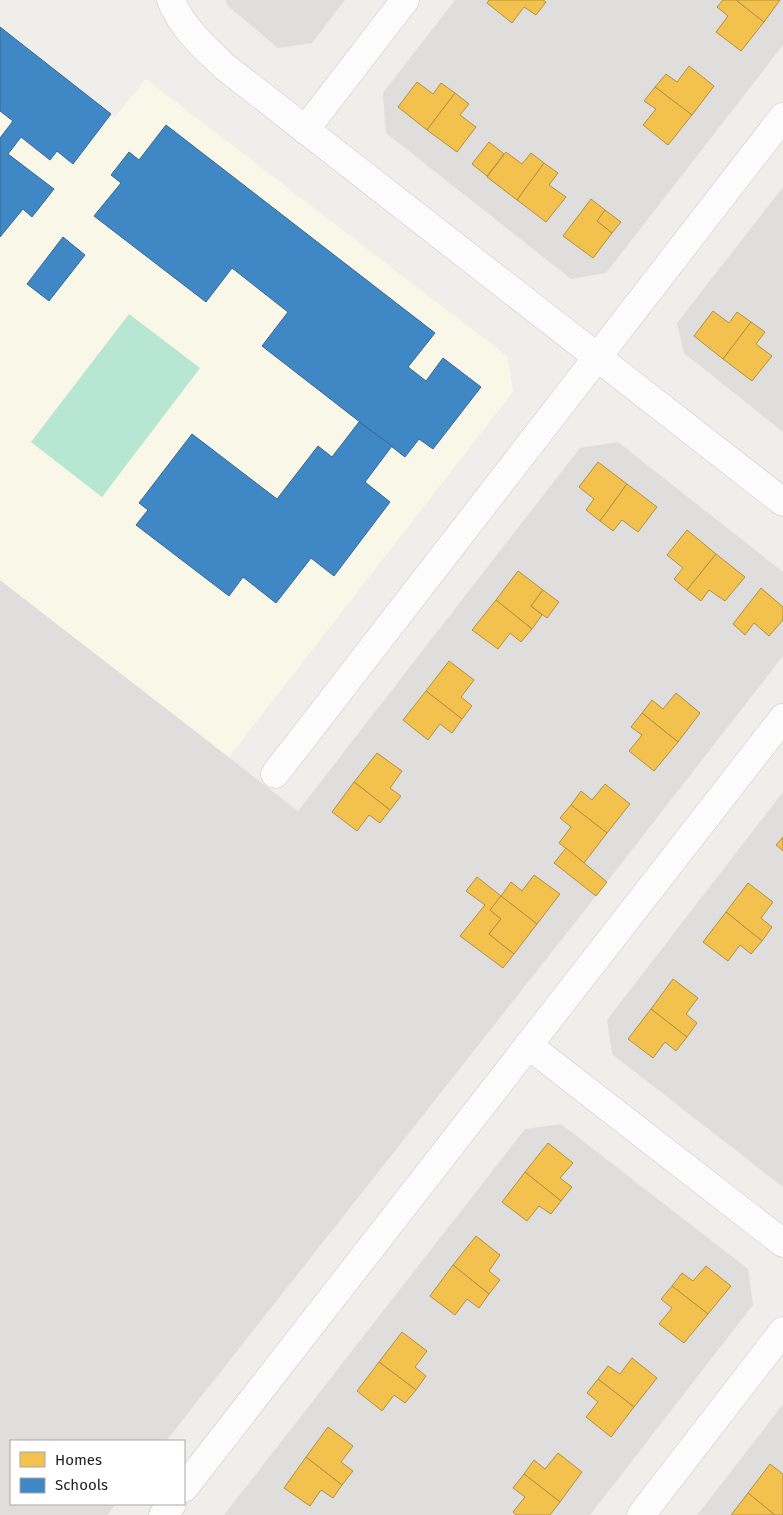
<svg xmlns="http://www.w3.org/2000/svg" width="783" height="1515" viewBox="0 0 783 1515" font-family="'Fira Sans',sans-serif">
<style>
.residential{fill:#dfdedc}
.education{fill:#f8f7e8}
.pitch{fill:#b7e6d2}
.homes{fill:#f2c14e;stroke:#b49141}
.schools{fill:#3f88c5;stroke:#366994}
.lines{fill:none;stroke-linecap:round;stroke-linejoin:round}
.street-casing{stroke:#c9c8c7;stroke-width:29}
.street{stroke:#fdfcfc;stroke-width:28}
</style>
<rect width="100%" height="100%" fill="#f0eeeb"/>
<g class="residential">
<polygon points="225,0 345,0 312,43 278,48 228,6"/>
<polygon points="455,0 783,0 783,45 606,273 571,279 386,133 383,93"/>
<polygon points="783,187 783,432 684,353 677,323"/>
<polygon points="618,442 783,572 783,656 596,896 166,1441 11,1441 11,1504 116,1504 107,1515 0,1515 0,580 298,811 580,448"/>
<polygon points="783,792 783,1187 612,1054 607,1020"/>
<polygon points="561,1124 748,1269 753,1305 590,1515 224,1515 525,1129"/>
<polygon points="783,1404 783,1515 697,1515 727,1477"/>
</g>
<polygon class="education" points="0,27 115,117 146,79 508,357 513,392 229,757 0,580"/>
<polygon class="pitch" points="129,314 200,368 102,497 31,442"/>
<g class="homes">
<polygon points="489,0 543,0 546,2 536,15 524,7 512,23 487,3"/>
<polygon points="723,0 736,0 764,22 741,51 716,32 728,16 717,7"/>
<polygon points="736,0 780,0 764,22"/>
<polygon points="689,66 714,86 692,115 655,87 666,74 677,82"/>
<polygon points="417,82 433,94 441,83 455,93 427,130 398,107"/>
<polygon points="655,87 692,115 668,145 643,125 656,109 644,101"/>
<polygon points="455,93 469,104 460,115 476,127 457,152 427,130"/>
<polygon points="489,142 504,154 487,176 472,164"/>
<polygon points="506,152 522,164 531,153 544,163 517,200 487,177"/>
<polygon points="544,163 558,173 549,185 566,197 546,222 517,200"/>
<polygon points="591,199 605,210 597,221 612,233 593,258 563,236"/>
<polygon points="605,210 621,222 612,233 597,221"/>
<polygon points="713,311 729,323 737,312 751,322 723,359 694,336"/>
<polygon points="751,322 765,332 756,344 772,356 752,381 723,359"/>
<polygon points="598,462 627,484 600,521 586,510 594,499 579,487"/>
<polygon points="627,484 657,507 638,532 622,520 613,531 600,521"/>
<polygon points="687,530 716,554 687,590 674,579 683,568 667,555"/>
<polygon points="716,554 745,577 725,601 709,590 701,601 687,590"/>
<polygon points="518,571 543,590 531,606 542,615 532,629 496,600"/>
<polygon points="761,588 783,607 783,620 769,636 754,623 745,635 733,624"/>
<polygon points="543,590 559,602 547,618 531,606"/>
<polygon points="496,600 532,629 521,642 510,633 498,649 472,630"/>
<polygon points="449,661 474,680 461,697 472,706 462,719 426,691"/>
<polygon points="426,691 462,719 452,733 440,724 428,740 403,720"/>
<polygon points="676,693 700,713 678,742 642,713 652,700 663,709"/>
<polygon points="642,713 678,742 654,771 629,751 642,735 631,727"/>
<polygon points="377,753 402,771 390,788 401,796 390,810 354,782"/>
<polygon points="354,782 390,810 380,823 369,815 357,831 332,812"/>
<polygon points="605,784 630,804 607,833 571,805 581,791 592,800"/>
<polygon points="571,805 607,833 584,863 559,843 571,827 560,818"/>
<polygon points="783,837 783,851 776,845"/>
<polygon points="566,848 607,882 596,896 554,863"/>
<polygon points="534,875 560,894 537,924 501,896 511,882 522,891"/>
<polygon points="477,877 501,896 490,910 501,919 489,934 514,954 503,968 460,936 485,905 466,891"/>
<polygon points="748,883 773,902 761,918 772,927 762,941 726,912"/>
<polygon points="501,896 537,924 514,954 489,934 501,919 490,910"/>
<polygon points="726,912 762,941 751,954 740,945 728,961 703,942"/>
<polygon points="673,979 698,998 686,1014 697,1023 687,1037 651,1009"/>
<polygon points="651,1009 687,1037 676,1051 665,1042 653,1058 628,1039"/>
<polygon points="548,1143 573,1163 560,1178 572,1187 561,1201 525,1172"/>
<polygon points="525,1172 561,1201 551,1214 539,1206 527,1221 502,1202"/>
<polygon points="476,1236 500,1255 489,1271 500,1280 489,1294 453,1265"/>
<polygon points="453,1265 489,1294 479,1308 467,1299 455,1315 430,1296"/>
<polygon points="706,1266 731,1286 708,1314 672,1286 682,1273 693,1281"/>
<polygon points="672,1286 708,1314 684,1343 659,1324 672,1308 661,1299"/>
<polygon points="402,1332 427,1351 415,1367 426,1376 416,1390 379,1362"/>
<polygon points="632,1358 657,1378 634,1407 598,1379 608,1366 620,1374"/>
<polygon points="379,1362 416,1390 405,1403 394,1395 382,1411 357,1391"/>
<polygon points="598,1379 634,1407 611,1437 586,1417 598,1402 587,1393"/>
<polygon points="328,1427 353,1446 341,1462 353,1471 342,1485 306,1457"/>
<polygon points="558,1453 582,1472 560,1502 524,1474 534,1460 545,1469"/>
<polygon points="306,1457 342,1485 333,1498 321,1490 310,1506 284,1488"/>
<polygon points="770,1464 783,1474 783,1515 775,1515 748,1493"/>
<polygon points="524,1474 560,1502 550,1515 516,1515 513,1512 525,1497 513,1488"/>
<polygon points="748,1493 775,1515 731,1515"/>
</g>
<g class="schools">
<polygon points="0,27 111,114 73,164 57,151 50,160 21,137 8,154 54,189 32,217 23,209 0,237 0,138 13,121 0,111"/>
<polygon points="166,125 435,333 408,367 426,381 443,358 481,387 433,449 419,439 405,457 262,346 288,312 232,268 206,302 94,216 121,183 111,175 129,152 139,160"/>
<polygon points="63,237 85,255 49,301 27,284"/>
<polygon points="359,422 392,446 365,482 390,502 334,576 311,558 276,603 243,577 229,596 136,525 148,510 139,503 192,434 277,499 318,446 332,457"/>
</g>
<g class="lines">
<g class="street-casing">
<g id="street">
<path d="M171,0C181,27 205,48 225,67L783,502"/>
<polyline points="305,130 405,0"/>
<polyline points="275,774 783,117"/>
<polyline points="528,1045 783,1243"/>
<polyline points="184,1488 783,718"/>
<polyline points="163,1515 172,1504"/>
<polyline points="641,1515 783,1331"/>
</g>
</g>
<use href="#street" class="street"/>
</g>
<rect x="10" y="1440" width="175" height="65" fill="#ffffff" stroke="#a7a7a7"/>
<rect x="20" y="1452" width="25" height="15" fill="#f2c14e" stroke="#a7a7a7"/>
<text x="55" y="1465" font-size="15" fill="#222222">Homes</text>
<rect x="20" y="1478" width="25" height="15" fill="#3f88c5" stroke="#a7a7a7"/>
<text x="55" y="1490" font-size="15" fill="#222222">Schools</text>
</svg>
